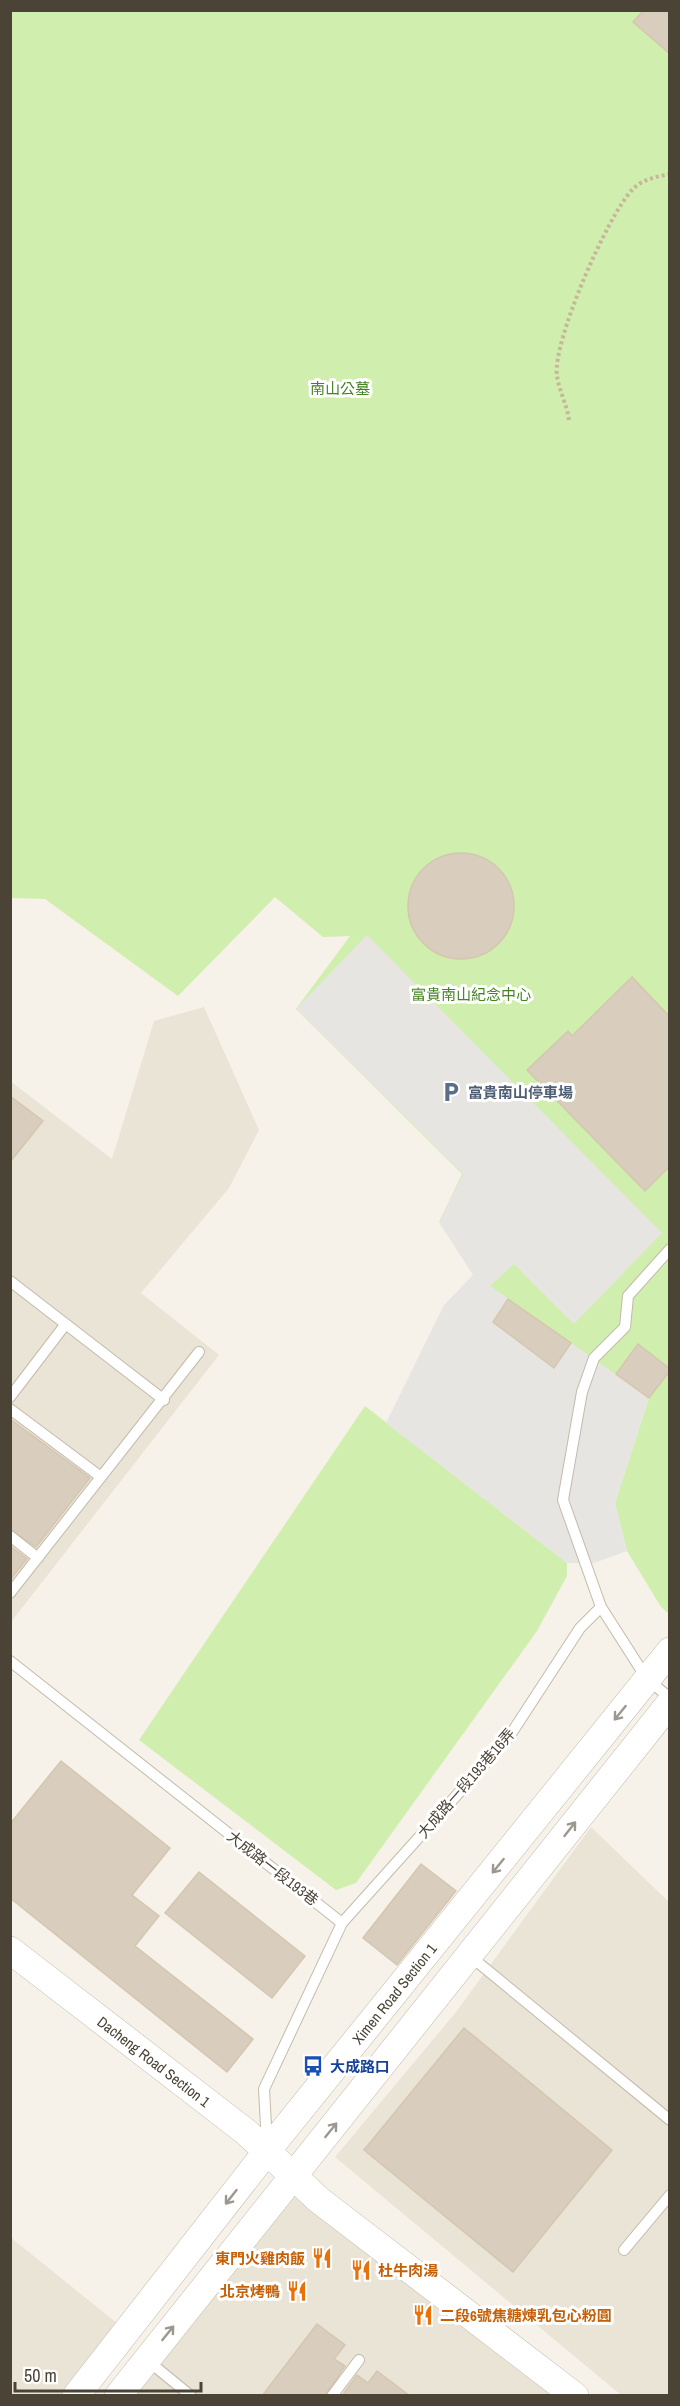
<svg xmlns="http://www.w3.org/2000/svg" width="680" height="2406" viewBox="0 0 680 2406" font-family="'Archivo Narrow','Noto Sans TC',sans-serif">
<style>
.residential{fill:#eae4d6}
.green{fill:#d0eead}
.parking{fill:#e7e5e1}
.building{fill:#d9cebd;stroke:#d5c6af;stroke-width:1.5}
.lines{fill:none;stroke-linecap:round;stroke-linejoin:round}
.service-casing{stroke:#c3baaa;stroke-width:12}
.tertiary-casing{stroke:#c3baaa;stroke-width:28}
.path{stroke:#c6b79a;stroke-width:4;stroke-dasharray:3 3;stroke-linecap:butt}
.service{stroke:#fff;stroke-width:10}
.tertiary{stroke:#fff;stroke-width:27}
.oneway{stroke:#9c9890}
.labels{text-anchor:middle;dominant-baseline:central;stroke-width:6;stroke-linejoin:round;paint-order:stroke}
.park-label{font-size:15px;fill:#468422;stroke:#fff}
.service-label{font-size:15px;font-weight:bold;fill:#4e5e75;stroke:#fff;text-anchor:start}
.street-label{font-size:15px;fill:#4b4336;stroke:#fff}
.transit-label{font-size:15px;font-weight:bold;fill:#164399;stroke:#fff;text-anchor:start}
.food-label{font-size:15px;font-weight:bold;fill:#c56008;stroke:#fff;text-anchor:end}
</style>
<rect width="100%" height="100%" fill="#f6f2e9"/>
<g class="residential">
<polygon points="204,1007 259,1130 229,1188 141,1293 219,1355 11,1622 10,1081 112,1159 154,1021"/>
<polygon points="591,1827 669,1902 669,2395 621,2395 335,2157 456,2012"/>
<polygon points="294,2187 556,2396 132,2396"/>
<polygon points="10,2237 123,2328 70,2395 11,2395"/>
</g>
<g class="green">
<polygon points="11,11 669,11 669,1614 661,1607 627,1551 615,1503 649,1398 474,1275 439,1222 462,1174 296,1009 350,936 323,937 275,897 178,996 45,899 11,898"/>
<polygon points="365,1406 567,1563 567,1576 537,1631 356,1883 336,1890 139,1740"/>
</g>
<polygon class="parking" points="367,935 662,1233 574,1324 514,1264 490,1286 649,1398 615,1503 627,1551 594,1563 567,1563 386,1423 444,1305 473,1275 439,1222 463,1174 296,1009"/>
<g class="building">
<polygon points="644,10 669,10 669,53 633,22"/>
<circle cx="461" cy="906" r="53"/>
<polygon points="632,977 669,1016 669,1167 645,1191 527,1070 568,1031 572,1036"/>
<polygon points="10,1096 43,1121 10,1162"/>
<polygon points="508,1299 571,1343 554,1368 493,1322"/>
<polygon points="638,1344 669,1368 669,1372 649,1398 616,1374"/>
<polygon points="10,1419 90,1478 36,1547 10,1529"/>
<polygon points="10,1546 27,1559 10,1580"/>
<polygon points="61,1761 170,1848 132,1895 159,1916 135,1946 253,2039 227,2072 10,1898 10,1824"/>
<polygon points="421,1864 456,1891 397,1965 363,1938"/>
<polygon points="199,1872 305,1956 272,1998 165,1913"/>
<polygon points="464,2028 612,2150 513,2272 364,2150"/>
<polygon points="317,2324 345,2345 334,2359 345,2366 325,2396 262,2396"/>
<polygon points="377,2371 410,2396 342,2396 357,2375 368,2383"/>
</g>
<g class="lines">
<g class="service-casing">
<g id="service">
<polyline points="670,1249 628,1296 625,1327 594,1358 582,1392 563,1500 601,1607 647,1679 670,1698"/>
<polyline points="10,1281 164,1400"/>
<polyline points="10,1397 65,1325"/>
<polyline points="10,1409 101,1477"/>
<polyline points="10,1536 38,1558"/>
<polyline points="10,1593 199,1352"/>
<polyline points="10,1661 342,1923 264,2089 267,2145"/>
<polyline points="342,1923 509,1737 580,1628 601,1607"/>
<polyline points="470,1956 670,2120"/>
<polyline points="624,2250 670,2195"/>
<polyline points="147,2360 191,2396"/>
<polyline points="332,2396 359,2360"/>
</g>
</g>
<g class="tertiary-casing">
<g id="tertiary">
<path id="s1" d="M10,1950L246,2132L319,2200L575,2396"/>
<path id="s2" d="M76,2396L267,2151L670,1651"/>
<polyline points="118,2396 670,1703"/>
</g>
</g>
<path class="path" d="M569,420C567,405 559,390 557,376C552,342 608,215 632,190C642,179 656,177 670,174"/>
<use href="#service" class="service"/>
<use href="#tertiary" class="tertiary"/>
</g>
<defs><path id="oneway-shaft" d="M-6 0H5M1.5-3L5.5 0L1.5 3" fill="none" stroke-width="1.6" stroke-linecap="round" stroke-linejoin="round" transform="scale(1.5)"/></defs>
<g class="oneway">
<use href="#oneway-shaft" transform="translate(620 1713) rotate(129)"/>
<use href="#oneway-shaft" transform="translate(570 1829) rotate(-52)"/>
<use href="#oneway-shaft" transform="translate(498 1866) rotate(129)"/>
<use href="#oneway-shaft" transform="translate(331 2130) rotate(-51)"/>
<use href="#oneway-shaft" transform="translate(231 2197) rotate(128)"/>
<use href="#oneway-shaft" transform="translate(168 2333) rotate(-51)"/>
</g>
<defs>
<g id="parking-bare" transform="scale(1.62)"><path d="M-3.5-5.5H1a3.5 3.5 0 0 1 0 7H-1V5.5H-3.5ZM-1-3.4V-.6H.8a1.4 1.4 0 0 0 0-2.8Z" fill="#5c6f8a" stroke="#fff" stroke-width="2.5" paint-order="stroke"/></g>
<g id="bus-bare" transform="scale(1.62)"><path d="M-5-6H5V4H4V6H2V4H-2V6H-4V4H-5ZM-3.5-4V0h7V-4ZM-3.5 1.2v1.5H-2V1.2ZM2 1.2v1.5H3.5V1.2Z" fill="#1a4fb4" stroke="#fff" stroke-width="2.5" paint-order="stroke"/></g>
<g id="restaurant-bare" transform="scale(1.62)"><path d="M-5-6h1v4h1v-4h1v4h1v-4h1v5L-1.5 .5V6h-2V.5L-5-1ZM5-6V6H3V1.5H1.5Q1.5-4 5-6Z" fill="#e8710a" stroke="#fff" stroke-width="2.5" paint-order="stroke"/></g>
</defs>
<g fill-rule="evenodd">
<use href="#parking-bare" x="451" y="1092"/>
<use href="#bus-bare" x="313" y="2066"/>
<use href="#restaurant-bare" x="322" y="2258"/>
<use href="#restaurant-bare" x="361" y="2270"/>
<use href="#restaurant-bare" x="297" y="2291"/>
<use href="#restaurant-bare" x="423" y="2315"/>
</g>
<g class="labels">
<g class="park-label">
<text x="340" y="388">南山公墓</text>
<text x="471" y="994">富貴南山紀念中心</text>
</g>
<g class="service-label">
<text x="468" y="1092">富貴南山停車場</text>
</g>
<g class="street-label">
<text transform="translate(466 1783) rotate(-49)">大成路一段193巷16弄</text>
<text transform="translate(273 1868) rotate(38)">大成路一段193巷</text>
<text stroke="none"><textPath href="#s2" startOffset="513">Ximen Road Section 1</textPath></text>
<text stroke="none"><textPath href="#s1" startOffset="182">Dacheng Road Section 1</textPath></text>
</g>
<g class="transit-label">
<text x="330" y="2066">大成路口</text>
</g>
<g class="food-label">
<text x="305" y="2258">東門火雞肉飯</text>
<text x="378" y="2270" text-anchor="start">杜牛肉湯</text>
<text x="280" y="2291">北京烤鴨</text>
<text x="440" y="2315" text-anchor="start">二段6號焦糖煉乳包心粉圓</text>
</g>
</g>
<rect width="680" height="2406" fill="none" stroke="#4b4336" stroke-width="24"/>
<path d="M15 2382v9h186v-9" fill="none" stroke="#4b4336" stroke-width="3"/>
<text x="24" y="2382" font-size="18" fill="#4b4336" stroke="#ffffff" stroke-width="4.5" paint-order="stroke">50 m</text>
</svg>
